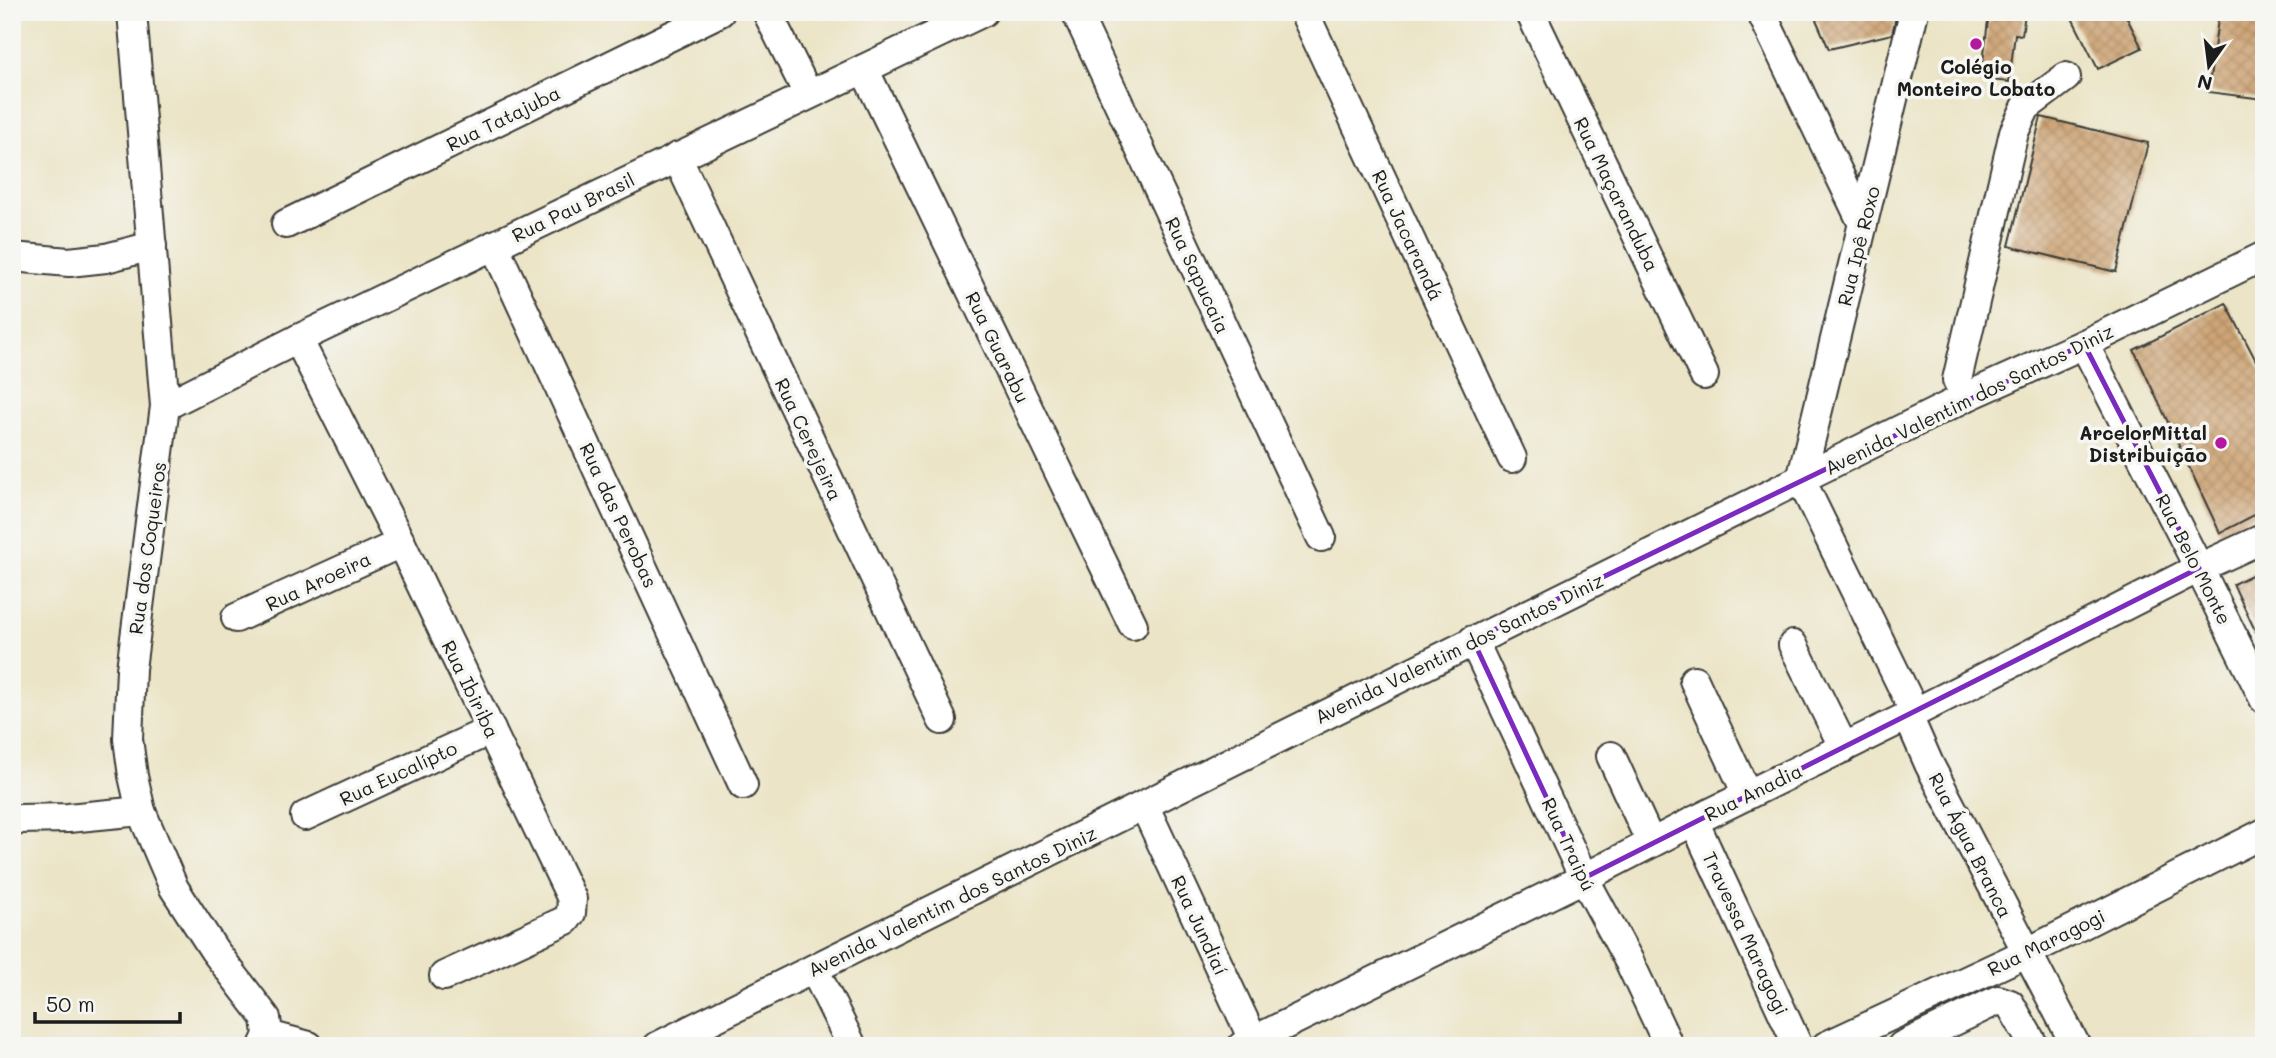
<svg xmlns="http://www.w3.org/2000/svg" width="2276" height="1058" viewBox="0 0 2276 1058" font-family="Mali,sans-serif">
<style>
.building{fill:url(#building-cross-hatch)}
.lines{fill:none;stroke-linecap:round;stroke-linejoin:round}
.minor-casing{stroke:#3b3a36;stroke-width:32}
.minor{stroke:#fff;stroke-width:28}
.marked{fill:none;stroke:#7b2cbf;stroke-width:5;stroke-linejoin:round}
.poi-dot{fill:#b5179e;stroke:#f6f6f2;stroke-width:2.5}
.labels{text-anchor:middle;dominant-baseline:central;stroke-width:7;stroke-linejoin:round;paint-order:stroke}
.poi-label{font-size:19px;font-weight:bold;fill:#1c1c1c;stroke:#f6f6f2}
.street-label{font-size:19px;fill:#1c1c1c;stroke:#f6f6f2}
</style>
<defs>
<pattern id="building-cross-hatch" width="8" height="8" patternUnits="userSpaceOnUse" patternTransform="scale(1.75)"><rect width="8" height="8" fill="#cea577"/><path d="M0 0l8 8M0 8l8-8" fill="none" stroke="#b08d66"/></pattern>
</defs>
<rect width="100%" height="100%" fill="#f6f6f2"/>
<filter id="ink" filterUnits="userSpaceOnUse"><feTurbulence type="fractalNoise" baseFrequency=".0143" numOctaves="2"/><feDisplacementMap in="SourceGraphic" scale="14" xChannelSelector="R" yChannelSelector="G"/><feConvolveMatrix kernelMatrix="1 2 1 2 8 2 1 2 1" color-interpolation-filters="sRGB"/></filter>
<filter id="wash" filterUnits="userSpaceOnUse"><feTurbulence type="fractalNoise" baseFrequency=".00686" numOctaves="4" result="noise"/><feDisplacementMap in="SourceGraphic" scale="28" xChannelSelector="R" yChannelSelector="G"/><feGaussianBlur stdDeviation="1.57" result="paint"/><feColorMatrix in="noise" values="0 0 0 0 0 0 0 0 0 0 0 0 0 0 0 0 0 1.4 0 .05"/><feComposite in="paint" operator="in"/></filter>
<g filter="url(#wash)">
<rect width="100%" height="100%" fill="#ebe4c6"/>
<g id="blocks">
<g class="building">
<polygon points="1823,12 1897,12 1892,34 1829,49 1814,15"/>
<polygon points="1989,12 2025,13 2022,35 2015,34 2009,82 1981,79"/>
<polygon points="2069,12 2124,12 2142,48 2098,69"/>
<polygon points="2219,12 2264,12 2264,99 2208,92"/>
<polygon points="2041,117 2148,143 2116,272 2009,246"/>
<polygon points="2226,303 2264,376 2264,510 2220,533 2134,350"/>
<polygon points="2264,569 2264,649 2233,584"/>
</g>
</g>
</g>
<g filter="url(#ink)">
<use href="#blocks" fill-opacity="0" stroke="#3b3a36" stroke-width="2"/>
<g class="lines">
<g class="minor-casing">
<g id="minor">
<polyline points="132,12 165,406 131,669 128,739 133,776 141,811 174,888 214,950 266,1018 268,1035 263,1046"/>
<polyline points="767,12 808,94"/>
<polyline points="1076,12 1321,537"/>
<polyline points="1304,12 1512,458"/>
<polyline points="1530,12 1704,375"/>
<polyline points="1761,12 1863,224"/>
<polyline points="1914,12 1801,480 1915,713"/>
<polyline points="864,69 1133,625"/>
<polyline points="677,157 942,720"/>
<polyline points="286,224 720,12"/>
<polyline points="494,245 743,785"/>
<polyline points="12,257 69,262 106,258 152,246"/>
<polyline points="298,339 401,543 572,899 571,913 566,920 444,976"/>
<polyline points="2084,344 2199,568 2264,699"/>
<polyline points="1966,397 1957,380 2014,132 2026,107 2066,77"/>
<polyline points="165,406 298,339 983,12"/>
<polyline points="236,618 401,543"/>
<polyline points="1473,640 1584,878 1629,961 1669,1046"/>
<polyline points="1793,645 1844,748"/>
<polyline points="1694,680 1747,794"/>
<polyline points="1908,716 1929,764 2076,1046"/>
<polyline points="1611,756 1651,843"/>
<polyline points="1144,805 1256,1046"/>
<polyline points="305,816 491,730"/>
<polyline points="1694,821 1798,1046"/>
<polyline points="12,823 20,819 68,818 141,811"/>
<polyline points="814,969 852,1046"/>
<polyline points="268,1035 309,1046"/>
<polyline points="658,1046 1966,397 2084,344 2264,256"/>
<polyline points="1242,1046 1584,878 1694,821 1908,716 2199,568 2264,538"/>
<polyline points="1826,1046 2026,953 2264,833"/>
<polyline points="1902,1046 1998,1000 2010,1004 2034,1046"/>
</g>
</g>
<use href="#minor" class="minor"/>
</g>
</g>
<path class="marked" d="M2084,344L2199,568L1584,878L1473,640Z"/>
<g class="poi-dot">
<circle cx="1976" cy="44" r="7"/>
<circle cx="2221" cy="443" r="7"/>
</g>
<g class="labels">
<g class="poi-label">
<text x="1976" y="66">Colégio<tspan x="1976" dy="22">Monteiro Lobato</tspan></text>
<text x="2207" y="432" text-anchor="end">ArcelorMittal<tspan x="2207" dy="22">Distribuição</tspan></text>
</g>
<g class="street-label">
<text transform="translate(503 118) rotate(-26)">Rua Tatajuba</text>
<text transform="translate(1617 194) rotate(64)">Rua Maçaranduba</text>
<text transform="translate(573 207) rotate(-26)">Rua Pau Brasil</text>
<text transform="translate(1408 235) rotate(65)">Rua Jacarandá</text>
<text transform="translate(1858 246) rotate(-76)">Rua Ipê Roxo</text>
<text transform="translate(1198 275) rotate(65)">Rua Sapucaia</text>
<text transform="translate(998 347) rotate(64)">Rua Guarabu</text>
<text transform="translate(1969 399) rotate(-26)">Avenida Valentim dos Santos Diniz</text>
<text transform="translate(809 439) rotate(65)">Rua Cerejeira</text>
<text transform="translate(619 515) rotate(65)">Rua das Perobas</text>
<text transform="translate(147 548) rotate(-82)">Rua dos Coqueiros</text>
<text transform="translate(2194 559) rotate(63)">Rua Belo Monte</text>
<text transform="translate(318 581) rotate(-25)">Rua Aroeira</text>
<text transform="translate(1459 648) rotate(-26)">Avenida Valentim dos Santos Diniz</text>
<text transform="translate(471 689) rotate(64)">Rua Ibiriba</text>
<text transform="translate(398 773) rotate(-25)">Rua Eucalípto</text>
<text transform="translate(1753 792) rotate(-26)">Rua Anadia</text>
<text transform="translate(1569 844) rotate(65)">Rua Traipú</text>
<text transform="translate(1971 845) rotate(63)">Rua Água Branca</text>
<text transform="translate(952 901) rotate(-26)">Avenida Valentim dos Santos Diniz</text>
<text transform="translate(1200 925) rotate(65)">Rua Jundiaí</text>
<text transform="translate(1746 933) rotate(65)">Travessa Maragogi</text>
<text transform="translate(2046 942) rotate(-26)">Rua Maragogi</text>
</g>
</g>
<rect width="2276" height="1058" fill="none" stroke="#f6f6f2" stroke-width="42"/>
<g transform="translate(2209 66) rotate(194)" stroke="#f6f6f2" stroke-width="5" paint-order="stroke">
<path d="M0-5L12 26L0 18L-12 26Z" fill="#1c1c1c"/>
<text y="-10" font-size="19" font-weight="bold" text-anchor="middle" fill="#1c1c1c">N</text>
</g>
<path d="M35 1012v10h145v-10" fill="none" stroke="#1c1c1c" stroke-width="3.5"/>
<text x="46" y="1012" font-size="21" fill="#1c1c1c" stroke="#f6f6f2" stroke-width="5" paint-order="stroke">50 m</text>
</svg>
